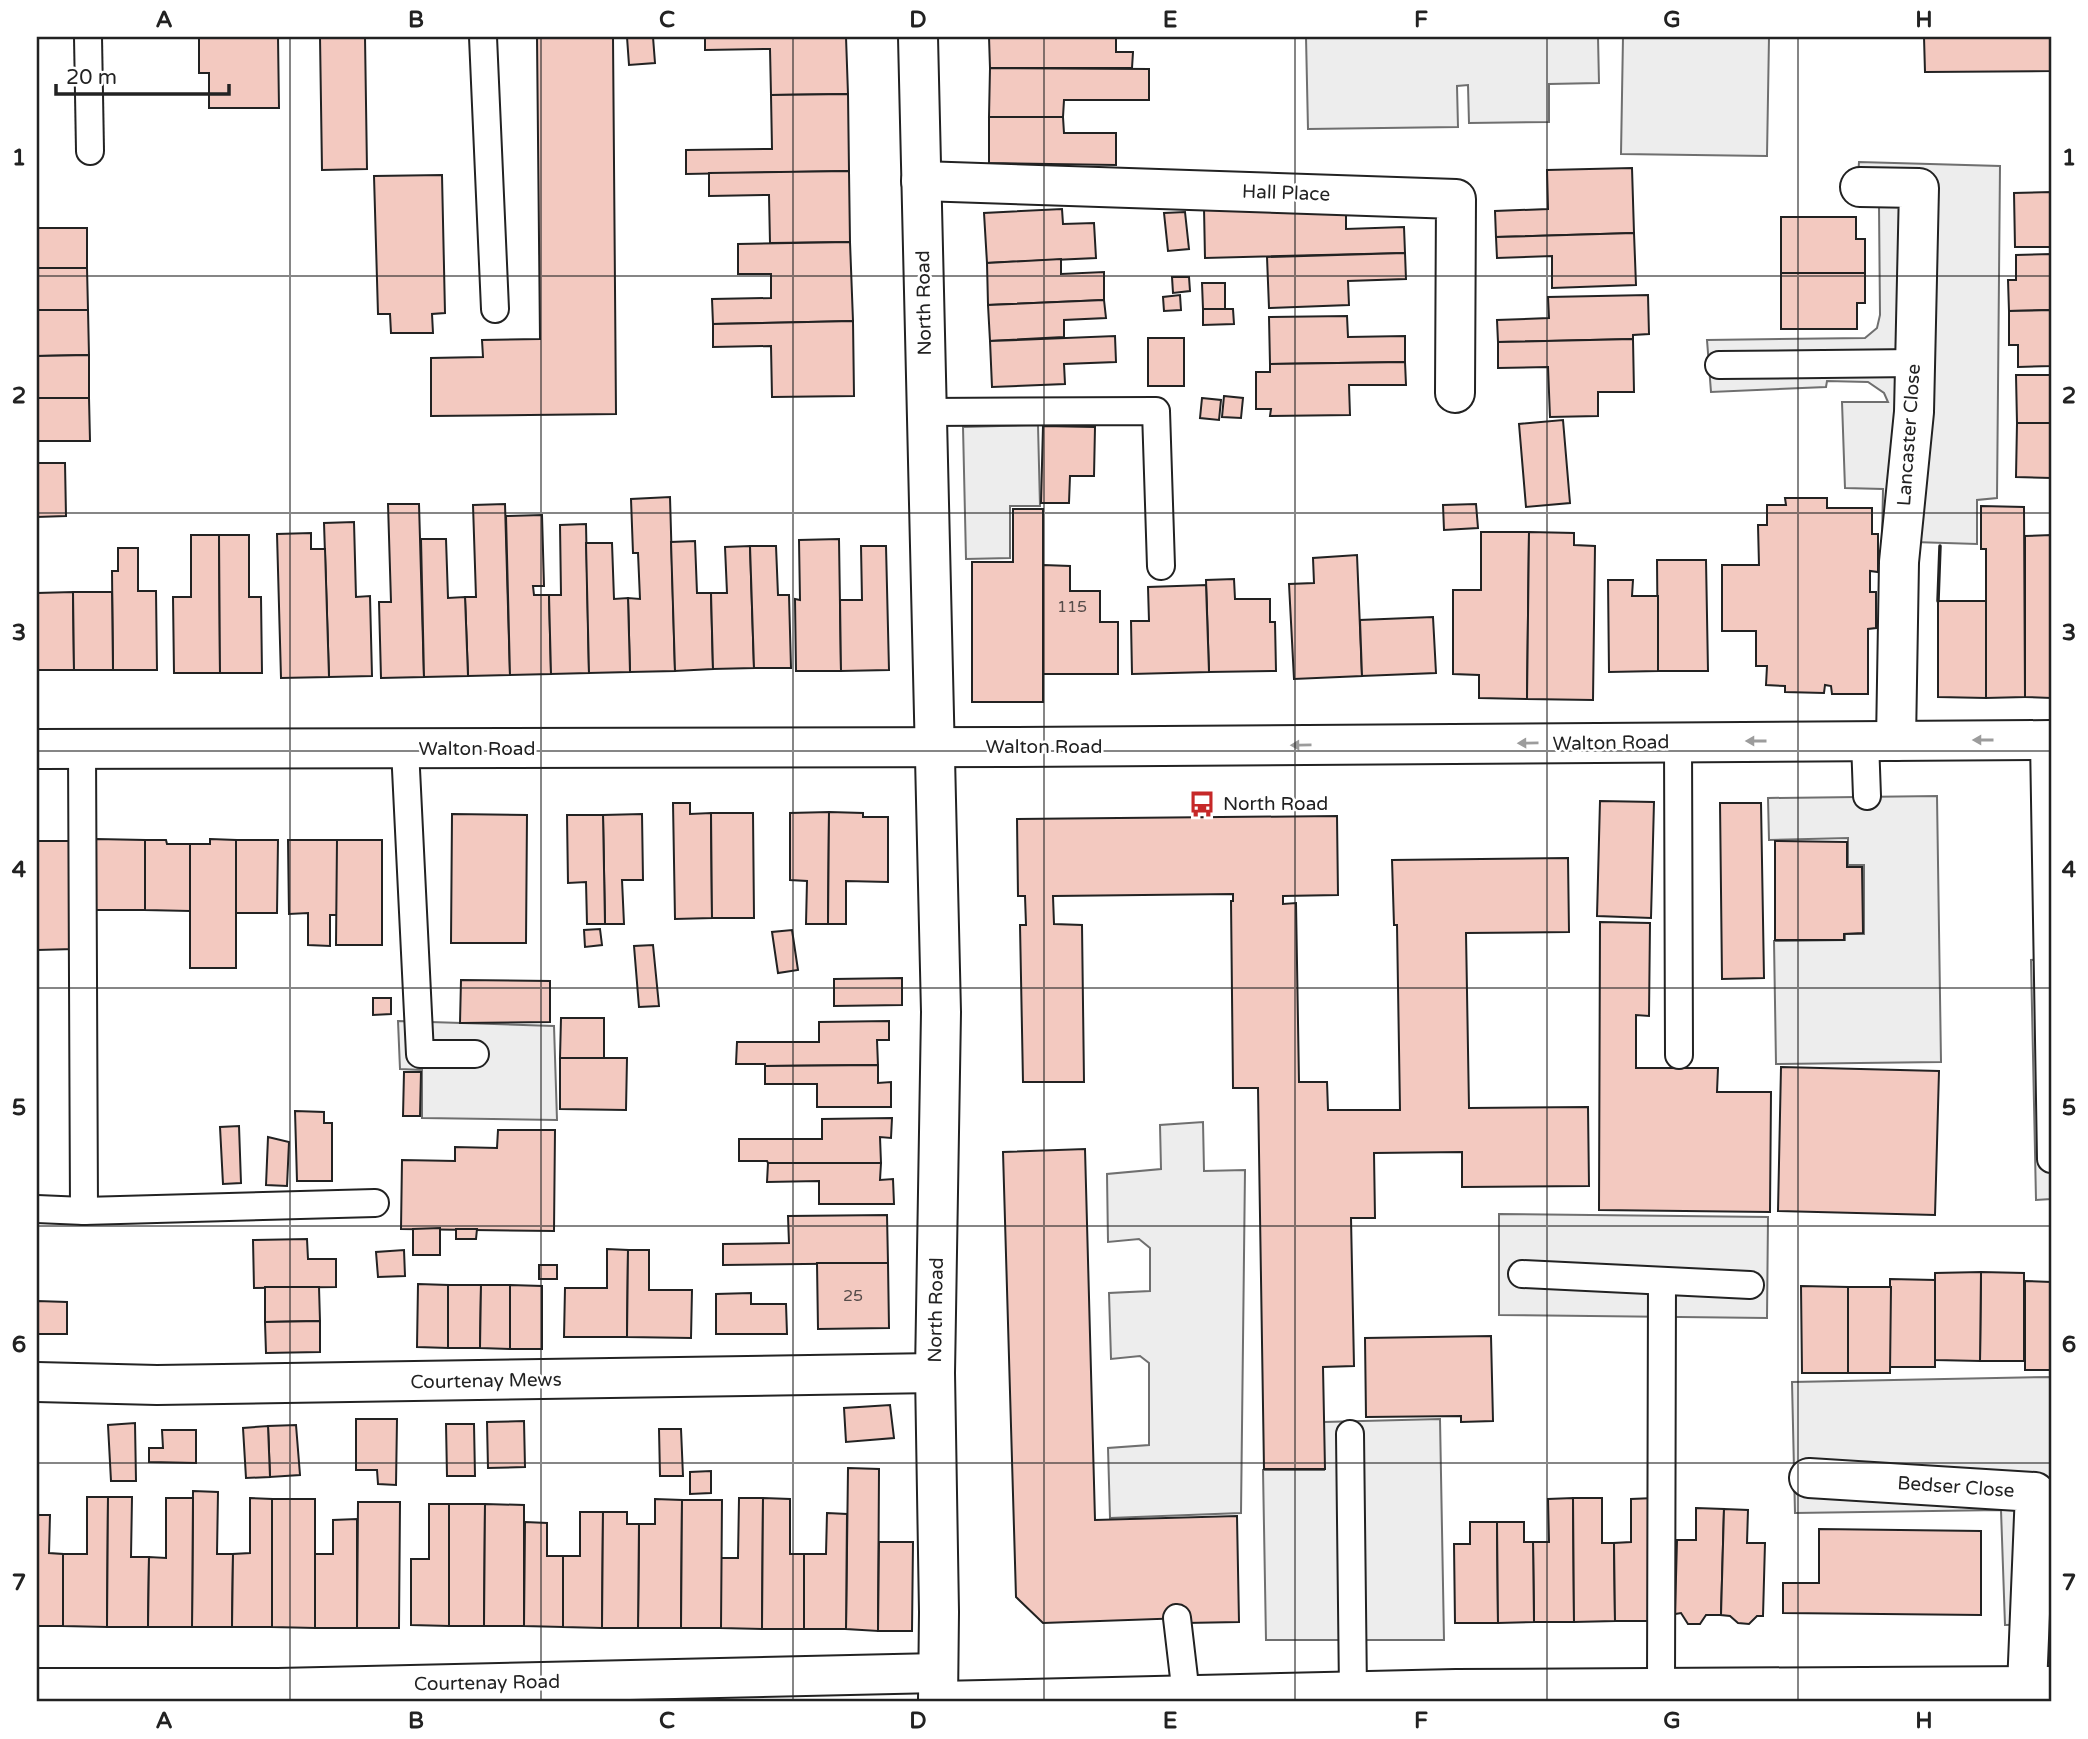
<svg xmlns="http://www.w3.org/2000/svg" width="2088" height="1739" viewBox="0 0 2088 1739" font-family="'Varela Round',sans-serif">
<style>
.parking{fill:#ededed;stroke:#6f6f6f;stroke-width:2}
.building{fill:#f3c9c0;stroke:#222;stroke-width:2}
.lines{fill:none;stroke-linecap:round;stroke-linejoin:round}
.lane-casing{stroke:#222;stroke-width:30}
.street-casing{stroke:#222;stroke-width:42}
.lane{stroke:#fff;stroke-width:26}
.street{stroke:#fff;stroke-width:38}
.wall{stroke:#222;stroke-width:3.5}
.oneway{fill:#9c9c9c}
.grid{fill:none;stroke:#222;stroke-width:2;stroke-opacity:0.55}
.labels{text-anchor:middle;dominant-baseline:central;stroke-width:5;stroke-linejoin:round;paint-order:stroke}
.number-label{font-size:16px;fill:#564c4a}
.street-label{font-size:19px;fill:#222;stroke:#fff}
.poi-label{font-size:19px;fill:#222;stroke:#fff;text-anchor:start}
.neatline{fill:none;stroke:#222;stroke-width:2.5}
.grid-label{font-size:23px;text-anchor:middle;font-weight:bold;fill:#222}
</style>
<rect width="100%" height="100%" fill="#fff"/>
<g class="parking">
<polygon points="1306,37 1598,37 1599,83 1549,84 1549,122 1469,123 1468,85 1457,86 1458,127 1308,129"/>
<polygon points="1623,37 1769,37 1767,156 1621,154"/>
<polygon points="1859,162 2000,166 1997,498 1977,500 1977,544 1882,541 1883,489 1845,488 1842,402 1888,402 1884,393 1868,382 1827,381 1826,387 1711,392 1707,340 1865,338 1877,328 1880,315 1879,206 1856,205"/>
<polygon points="1038,425 1040,506 1010,506 1010,558 966,559 963,427"/>
<polygon points="1937,796 1941,1062 1776,1064 1774,941 1845,940 1845,934 1864,934 1864,865 1848,865 1848,838 1769,840 1768,798"/>
<polygon points="2051,959 2051,1199 2036,1200 2031,960"/>
<polygon points="398,1021 554,1026 557,1120 422,1118 422,1070 400,1069"/>
<polygon points="1203,1122 1204,1171 1245,1170 1241,1513 1110,1518 1108,1448 1149,1445 1149,1363 1140,1356 1111,1359 1109,1293 1150,1291 1150,1248 1139,1239 1108,1242 1107,1174 1161,1169 1160,1125"/>
<polygon points="1499,1214 1768,1217 1767,1318 1499,1315"/>
<polygon points="2051,1377 2051,1624 2005,1625 2001,1510 1795,1513 1792,1382"/>
<polygon points="1440,1419 1444,1640 1266,1640 1263,1470 1324,1470 1324,1422"/>
</g>
<g class="building">
<polygon points="199,37 278,37 279,108 209,108 209,73 199,73"/>
<polygon points="320,37 365,37 367,169 322,170"/>
<polygon points="537,37 613,37 616,414 431,416 431,358 483,357 482,340 540,339"/>
<polygon points="627,37 653,37 655,63 629,65"/>
<polygon points="705,37 846,37 848,94 771,95 770,49 705,50"/>
<polygon points="989,37 1116,38 1116,52 1133,52 1132,68 990,68"/>
<polygon points="1924,37 2051,37 2051,71 1925,72"/>
<polygon points="990,68 1149,69 1149,100 1064,100 1063,117 989,117"/>
<polygon points="848,94 849,171 686,174 686,150 772,149 771,95"/>
<polygon points="989,117 1063,117 1064,133 1116,133 1116,165 989,163"/>
<polygon points="1632,168 1634,233 1496,237 1495,211 1548,209 1547,170"/>
<polygon points="849,171 850,242 770,243 769,195 709,196 709,173"/>
<polygon points="442,175 445,313 432,314 433,333 391,333 390,314 378,314 374,176"/>
<polygon points="2051,192 2051,247 2015,247 2014,193"/>
<polygon points="1346,204 1346,229 1404,227 1405,253 1205,258 1204,208"/>
<polygon points="1062,209 1063,224 1094,223 1096,258 987,263 984,213"/>
<polygon points="1185,212 1189,249 1168,251 1164,213"/>
<polygon points="1781,217 1856,217 1856,239 1865,239 1865,273 1781,273"/>
<rect x="37" y="228" width="50" height="40"/>
<polygon points="1634,233 1636,285 1552,288 1552,256 1497,258 1496,237"/>
<polygon points="850,242 853,321 713,324 712,299 771,298 771,274 738,274 738,244"/>
<polygon points="1405,253 1406,279 1348,281 1349,305 1269,308 1267,257"/>
<polygon points="2051,254 2051,310 2009,311 2008,280 2016,280 2016,255"/>
<polygon points="1061,259 1061,274 1104,272 1104,300 988,305 987,263"/>
<polygon points="37,268 87,268 88,310 37,310"/>
<polygon points="1781,273 1865,273 1865,303 1857,303 1857,329 1781,329"/>
<polygon points="1172,277 1189,277 1190,291 1173,293"/>
<polygon points="1202,283 1225,283 1225,309 1203,309"/>
<polygon points="1180,295 1181,310 1164,311 1163,297"/>
<polygon points="1648,295 1649,334 1633,335 1633,339 1498,342 1497,320 1549,318 1548,297"/>
<polygon points="1104,300 1106,318 1064,320 1064,337 990,341 988,305"/>
<polygon points="1203,309 1233,309 1234,324 1203,325"/>
<polygon points="37,310 88,310 89,355 37,356"/>
<polygon points="2051,310 2051,366 2018,367 2018,345 2009,345 2009,311"/>
<polygon points="1347,316 1348,337 1405,336 1405,362 1270,364 1269,317"/>
<polygon points="853,321 854,396 772,397 771,346 713,347 713,324"/>
<polygon points="1115,336 1116,362 1064,364 1065,384 992,387 990,341"/>
<rect x="1148" y="338" width="36" height="48"/>
<polygon points="1633,339 1634,392 1598,392 1598,416 1550,417 1548,367 1498,368 1498,342"/>
<polygon points="89,355 89,398 37,398 37,356"/>
<polygon points="1405,362 1406,385 1349,385 1350,415 1270,416 1271,409 1256,409 1256,372 1270,372 1270,364"/>
<polygon points="2016,375 2051,375 2051,423 2017,423"/>
<polygon points="1224,396 1243,398 1241,418 1222,417"/>
<polygon points="37,398 89,398 90,441 37,441"/>
<polygon points="1202,398 1221,400 1219,420 1200,418"/>
<polygon points="1563,420 1570,503 1526,507 1519,424"/>
<polygon points="2017,423 2051,423 2051,478 2016,477"/>
<polygon points="1043,426 1095,427 1094,476 1070,476 1069,503 1041,503"/>
<polygon points="37,463 65,463 66,516 37,517"/>
<polygon points="670,497 675,671 630,672 628,598 640,599 638,553 633,553 631,499"/>
<polygon points="1785,498 1827,498 1827,508 1872,508 1872,534 1878,534 1878,572 1870,571 1870,592 1876,592 1876,628 1868,629 1868,694 1832,694 1831,686 1825,685 1824,693 1785,692 1785,686 1766,685 1767,666 1756,666 1756,631 1722,631 1722,565 1759,565 1758,525 1767,525 1767,505 1786,505"/>
<polygon points="388,504 419,504 424,677 381,678 379,602 391,602"/>
<polygon points="505,504 510,675 468,676 465,597 476,597 473,505"/>
<polygon points="1476,504 1478,528 1444,530 1443,505"/>
<polygon points="1981,506 2024,507 2025,697 1986,698 1986,549 1981,549"/>
<polygon points="1013,509 1043,509 1043,702 972,702 972,562 1013,562"/>
<polygon points="542,515 544,586 533,586 534,595 549,595 551,674 510,675 506,516"/>
<polygon points="354,522 356,597 370,596 372,676 329,677 324,523"/>
<polygon points="586,524 589,673 551,674 549,595 561,595 560,525"/>
<polygon points="1481,532 1529,532 1527,699 1479,698 1479,675 1453,674 1453,590 1481,590"/>
<polygon points="1529,532 1574,533 1574,545 1595,546 1593,700 1527,699"/>
<polygon points="311,533 311,549 325,549 329,677 281,678 277,534"/>
<polygon points="191,535 219,535 220,673 174,673 173,597 191,597"/>
<polygon points="219,535 249,535 249,597 261,597 262,673 220,673"/>
<polygon points="2051,535 2051,698 2025,697 2025,536"/>
<polygon points="421,539 446,539 448,598 465,597 468,676 424,677"/>
<polygon points="839,539 841,671 796,671 795,599 800,600 799,540"/>
<polygon points="695,541 697,593 711,593 713,669 675,671 671,542"/>
<polygon points="586,543 612,543 614,599 628,598 630,672 589,673"/>
<polygon points="750,546 754,668 713,669 711,593 727,593 725,547"/>
<polygon points="750,546 776,546 778,595 789,595 791,668 754,668"/>
<polygon points="861,546 886,546 889,670 841,671 840,600 862,600"/>
<polygon points="118,548 138,548 138,591 156,591 157,670 113,670 112,571 118,571"/>
<polygon points="1357,555 1362,676 1294,679 1289,584 1314,583 1313,558"/>
<polygon points="1657,560 1706,560 1708,671 1658,671"/>
<polygon points="1043,565 1070,566 1070,591 1100,591 1100,622 1118,622 1118,674 1043,674"/>
<polygon points="1234,579 1235,599 1270,599 1270,622 1275,622 1276,671 1209,672 1206,580"/>
<polygon points="1608,580 1633,580 1632,596 1658,596 1658,671 1609,672"/>
<polygon points="1206,585 1209,672 1132,674 1131,621 1149,621 1148,587"/>
<polygon points="73,592 74,670 37,670 37,593"/>
<polygon points="73,592 112,592 113,670 74,670"/>
<polygon points="1938,601 1986,601 1986,698 1938,697"/>
<polygon points="1433,617 1436,673 1362,676 1360,620"/>
<polygon points="1600,801 1654,802 1651,918 1597,916"/>
<polygon points="673,803 690,803 690,814 711,813 712,918 675,919"/>
<polygon points="1720,803 1761,803 1764,978 1722,979"/>
<polygon points="829,812 828,924 806,924 807,881 790,880 790,813"/>
<polygon points="829,812 863,813 863,817 888,817 888,882 846,881 846,924 828,924"/>
<polygon points="711,813 753,813 754,918 712,918"/>
<polygon points="452,814 527,815 526,943 451,943"/>
<polygon points="642,814 643,880 622,880 624,924 605,924 603,815"/>
<polygon points="567,815 603,815 605,924 587,924 586,882 568,883"/>
<polygon points="1337,816 1338,895 1283,896 1283,904 1296,903 1299,1082 1327,1082 1328,1110 1400,1110 1397,925 1394,925 1392,860 1568,858 1569,932 1466,933 1469,1108 1588,1107 1589,1186 1462,1187 1462,1152 1374,1153 1375,1218 1351,1218 1354,1366 1323,1367 1325,1469 1264,1469 1258,1088 1233,1088 1231,901 1233,901 1233,894 1053,896 1054,924 1082,925 1084,1082 1023,1082 1020,925 1026,925 1025,896 1018,896 1017,819"/>
<polygon points="96,839 145,840 145,910 96,910"/>
<polygon points="210,839 236,840 236,968 190,968 190,844 210,844"/>
<polygon points="145,840 166,840 167,844 190,844 190,911 145,910"/>
<polygon points="236,840 278,840 277,913 236,913"/>
<polygon points="288,840 337,840 337,915 330,915 330,946 308,945 308,913 289,914"/>
<polygon points="337,840 382,840 382,945 336,945"/>
<polygon points="37,841 73,841 74,949 37,950"/>
<polygon points="1775,841 1847,842 1847,867 1862,867 1863,933 1844,934 1844,940 1775,940"/>
<polygon points="1600,922 1650,923 1649,1016 1636,1015 1636,1068 1718,1068 1717,1092 1771,1092 1770,1212 1599,1210"/>
<polygon points="600,929 602,945 585,947 584,930"/>
<polygon points="792,930 798,970 778,973 772,932"/>
<polygon points="653,945 659,1006 639,1007 634,946"/>
<polygon points="902,978 902,1005 834,1006 834,979"/>
<polygon points="461,980 550,981 550,1022 460,1023"/>
<polygon points="373,998 391,998 391,1014 373,1015"/>
<polygon points="561,1018 604,1018 604,1058 560,1058"/>
<polygon points="889,1021 889,1040 877,1040 878,1065 765,1066 765,1064 736,1064 737,1042 819,1042 819,1022"/>
<polygon points="560,1058 627,1058 626,1110 560,1109"/>
<polygon points="878,1065 878,1083 891,1082 891,1107 817,1107 817,1084 765,1084 765,1066"/>
<polygon points="1781,1067 1939,1071 1935,1215 1778,1211"/>
<polygon points="404,1072 421,1072 420,1116 403,1116"/>
<polygon points="295,1111 324,1112 324,1123 332,1123 332,1181 297,1181"/>
<polygon points="892,1118 891,1138 880,1137 881,1163 768,1163 767,1161 739,1161 739,1139 822,1139 822,1119"/>
<polygon points="239,1126 241,1183 223,1184 220,1127"/>
<polygon points="498,1130 555,1130 554,1231 401,1229 402,1160 455,1161 455,1147 497,1148"/>
<polygon points="268,1137 289,1142 287,1186 266,1185"/>
<polygon points="1085,1149 1095,1520 1237,1516 1239,1622 1185,1623 1185,1618 1043,1623 1016,1597 1003,1152"/>
<polygon points="768,1163 881,1163 880,1180 893,1179 894,1204 819,1204 819,1181 767,1182"/>
<polygon points="887,1215 888,1263 723,1265 723,1244 789,1243 788,1216"/>
<polygon points="440,1228 440,1255 413,1255 413,1229"/>
<polygon points="456,1229 477,1229 476,1239 456,1239"/>
<polygon points="307,1239 308,1259 336,1259 336,1287 254,1288 253,1240"/>
<polygon points="607,1249 628,1250 627,1337 564,1337 565,1288 607,1288"/>
<polygon points="404,1250 405,1276 378,1277 376,1252"/>
<polygon points="628,1250 649,1250 649,1290 692,1290 691,1338 627,1337"/>
<polygon points="817,1263 888,1263 889,1328 818,1329"/>
<rect x="539" y="1265" width="18" height="14"/>
<polygon points="1981,1272 2024,1273 2024,1361 1980,1361"/>
<polygon points="1981,1272 1980,1361 1935,1360 1935,1273"/>
<polygon points="1890,1279 1935,1280 1935,1367 1890,1367"/>
<polygon points="2025,1281 2051,1282 2051,1370 2025,1370"/>
<polygon points="418,1284 448,1285 448,1348 417,1347"/>
<polygon points="448,1285 481,1285 480,1348 448,1348"/>
<polygon points="481,1285 510,1285 510,1349 480,1348"/>
<polygon points="510,1285 542,1286 542,1349 510,1349"/>
<polygon points="1801,1286 1848,1287 1848,1373 1802,1373"/>
<polygon points="265,1287 319,1287 320,1321 265,1322"/>
<polygon points="1848,1287 1891,1287 1890,1373 1848,1373"/>
<polygon points="751,1293 751,1304 786,1304 787,1334 716,1334 716,1294"/>
<polygon points="37,1301 67,1302 67,1334 37,1334"/>
<polygon points="320,1321 320,1352 266,1353 265,1322"/>
<polygon points="1491,1336 1493,1421 1461,1422 1461,1416 1366,1417 1365,1338"/>
<polygon points="890,1405 894,1438 846,1442 844,1408"/>
<polygon points="356,1419 397,1419 396,1485 378,1484 377,1470 356,1470"/>
<polygon points="524,1421 525,1467 488,1468 487,1422"/>
<polygon points="135,1423 136,1481 111,1481 108,1425"/>
<polygon points="446,1424 474,1424 475,1476 447,1476"/>
<polygon points="296,1425 300,1475 270,1477 268,1426"/>
<polygon points="268,1426 270,1477 246,1478 243,1428"/>
<polygon points="659,1429 681,1429 683,1476 660,1476"/>
<polygon points="162,1430 196,1430 196,1463 149,1462 149,1448 163,1448"/>
<polygon points="848,1468 879,1469 878,1631 846,1629"/>
<polygon points="711,1471 711,1493 690,1494 690,1472"/>
<polygon points="193,1491 218,1492 217,1554 233,1554 232,1627 192,1627"/>
<polygon points="87,1497 108,1497 107,1627 63,1626 63,1554 87,1554"/>
<polygon points="108,1497 132,1497 131,1557 149,1557 148,1627 107,1627"/>
<polygon points="166,1498 193,1498 192,1627 148,1627 149,1557 166,1558"/>
<polygon points="250,1498 272,1499 272,1627 232,1627 233,1554 250,1553"/>
<polygon points="739,1498 763,1498 762,1629 721,1628 721,1558 738,1558"/>
<polygon points="763,1498 790,1499 790,1554 804,1554 804,1629 762,1629"/>
<polygon points="1573,1498 1574,1622 1534,1622 1533,1542 1549,1542 1548,1499"/>
<polygon points="1573,1498 1602,1498 1602,1543 1614,1543 1615,1621 1574,1622"/>
<polygon points="1654,1498 1655,1621 1615,1621 1614,1543 1631,1542 1631,1499"/>
<polygon points="272,1499 315,1499 315,1628 272,1627"/>
<polygon points="655,1499 682,1500 681,1628 638,1628 639,1524 655,1524"/>
<polygon points="682,1500 722,1500 721,1628 681,1628"/>
<polygon points="358,1502 400,1502 399,1628 357,1628"/>
<polygon points="429,1504 449,1504 449,1626 411,1625 411,1559 429,1559"/>
<polygon points="449,1504 485,1504 484,1626 449,1626"/>
<polygon points="485,1504 524,1505 524,1626 484,1626"/>
<polygon points="1696,1508 1724,1509 1721,1615 1706,1615 1700,1624 1688,1624 1681,1613 1675,1614 1677,1540 1696,1540"/>
<polygon points="1724,1509 1748,1510 1747,1543 1765,1543 1763,1616 1757,1616 1749,1624 1738,1623 1730,1616 1721,1615"/>
<polygon points="580,1512 603,1512 602,1628 563,1627 563,1556 580,1556"/>
<polygon points="603,1512 627,1512 627,1524 639,1524 638,1628 602,1628"/>
<polygon points="827,1513 847,1514 846,1629 804,1629 804,1554 826,1554"/>
<polygon points="37,1515 50,1515 49,1553 63,1554 63,1626 37,1626"/>
<polygon points="357,1519 357,1628 315,1628 315,1554 333,1554 333,1520"/>
<polygon points="525,1522 547,1523 547,1556 563,1556 563,1627 524,1626"/>
<polygon points="1470,1522 1497,1522 1498,1623 1455,1623 1454,1544 1470,1544"/>
<polygon points="1497,1522 1524,1522 1524,1542 1533,1542 1534,1622 1498,1623"/>
<polygon points="1819,1529 1981,1531 1981,1615 1783,1613 1783,1583 1819,1583"/>
<polygon points="879,1542 913,1542 912,1631 878,1631"/>
</g>
<g class="lines">
<g class="lane-casing">
<g id="lane">
<polyline points="88,37 90,151"/>
<polyline points="483,37 495,309"/>
<polyline points="1719,365 1915,363"/>
<polyline points="927,412 1156,411 1161,566"/>
<polyline points="2044,740 2051,1159"/>
<polyline points="1865,741 1867,796"/>
<polyline points="1678,742 1679,1055"/>
<polyline points="82,749 84,1211"/>
<polyline points="405,749 420,1054 475,1054"/>
<polyline points="37,1209 84,1211 375,1203"/>
<polyline points="1522,1274 1750,1285"/>
<polyline points="1350,1434 1353,1691"/>
<polyline points="1177,1618 1186,1695"/>
<polyline points="1661,1687 1662,1281"/>
</g>
</g>
<g class="street-casing">
<g id="street">
<polyline points="918,37 941,1012 935,1373 939,1612 938,1702"/>
<polyline points="921,181 1456,199 1455,393"/>
<polyline points="1860,187 1919,188 1914,412 1899,562 1896,741"/>
<polyline points="37,749 1007,747 2051,740"/>
<polyline points="37,1382 157,1385 935,1373"/>
<polyline points="1809,1478 2035,1492 2027,1687"/>
<polyline points="37,1688 278,1688 938,1673"/>
<polyline points="938,1701 1456,1689 2051,1686"/>
</g>
</g>
<use href="#lane" class="lane"/>
<use href="#street" class="street"/>
<polyline class="wall" points="1938,601 1940,546"/>
</g>
<defs><path id="oneway-solid" d="M-6-.8H1V-3.2L6.5 0L1 3.2V.8H-6Z" transform="scale(1.75)"/></defs>
<g class="oneway">
<use href="#oneway-solid" transform="translate(1983 740) rotate(180)"/>
<use href="#oneway-solid" transform="translate(1756 741) rotate(180)"/>
<use href="#oneway-solid" transform="translate(1528 743) rotate(179)"/>
<use href="#oneway-solid" transform="translate(1301 745) rotate(179)"/>
</g>
<path class="grid" d="M290,37V1702M541,37V1702M793,37V1702M1044,37V1702M1295,37V1702M1547,37V1702M1798,37V1702M37,276H2051M37,513H2051M37,751H2051M37,988H2051M37,1226H2051M37,1463H2051"/>
<defs>
<g id="bus-bare" transform="scale(2.1)"><path d="M-5-6H5V4H4V6H2V4H-2V6H-4V4H-5ZM-3.5-4V0h7V-4ZM-3.5 1.2v1.5H-2V1.2ZM2 1.2v1.5H3.5V1.2Z" fill="#c62828" stroke="#fff" stroke-width="2.5" paint-order="stroke"/></g>
</defs>
<g fill-rule="evenodd">
<use href="#bus-bare" x="1202" y="804"/>
</g>
<g class="labels">
<g class="number-label">
<text x="1072" y="607">115</text>
<text x="853" y="1296">25</text>
</g>
<g class="street-label">
<text transform="translate(1286 193) rotate(2)">Hall Place</text>
<text transform="translate(924 303) rotate(-91)">North Road</text>
<text transform="translate(1909 435) rotate(-86)">Lancaster Close</text>
<text transform="translate(1611 743) rotate(-1)">Walton Road</text>
<text x="1044" y="747">Walton Road</text>
<text x="477" y="749">Walton Road</text>
<text transform="translate(936 1310) rotate(-89)">North Road</text>
<text transform="translate(486 1381) rotate(-1)">Courtenay Mews</text>
<text transform="translate(1956 1487) rotate(4)">Bedser Close</text>
<text transform="translate(487 1683) rotate(-1)">Courtenay Road</text>
</g>
<g class="poi-label">
<text x="1223" y="804">North Road</text>
</g>
</g>
<rect width="2088" height="1739" fill="none" stroke="#ffffff" stroke-width="77"/>
<path d="M56 84v10h173v-10" fill="none" stroke="#222222" stroke-width="3.5"/>
<text x="66" y="84" font-size="21" fill="#222222" stroke="#ffffff" stroke-width="5" paint-order="stroke">20 m</text>
<rect x="38" y="38" width="2012" height="1662" class="neatline"/>
<g class="grid-label">
<text x="164" y="27">A</text>
<text x="416" y="27">B</text>
<text x="667" y="27">C</text>
<text x="918" y="27">D</text>
<text x="1170" y="27">E</text>
<text x="1421" y="27">F</text>
<text x="1672" y="27">G</text>
<text x="1924" y="27">H</text>
<text x="19" y="165">1</text>
<text x="2069" y="165">1</text>
<text x="19" y="403">2</text>
<text x="2069" y="403">2</text>
<text x="19" y="640">3</text>
<text x="2069" y="640">3</text>
<text x="19" y="877">4</text>
<text x="2069" y="877">4</text>
<text x="19" y="1115">5</text>
<text x="2069" y="1115">5</text>
<text x="19" y="1352">6</text>
<text x="2069" y="1352">6</text>
<text x="19" y="1590">7</text>
<text x="2069" y="1590">7</text>
<text x="164" y="1728">A</text>
<text x="416" y="1728">B</text>
<text x="667" y="1728">C</text>
<text x="918" y="1728">D</text>
<text x="1170" y="1728">E</text>
<text x="1421" y="1728">F</text>
<text x="1672" y="1728">G</text>
<text x="1924" y="1728">H</text>
</g>
</svg>
